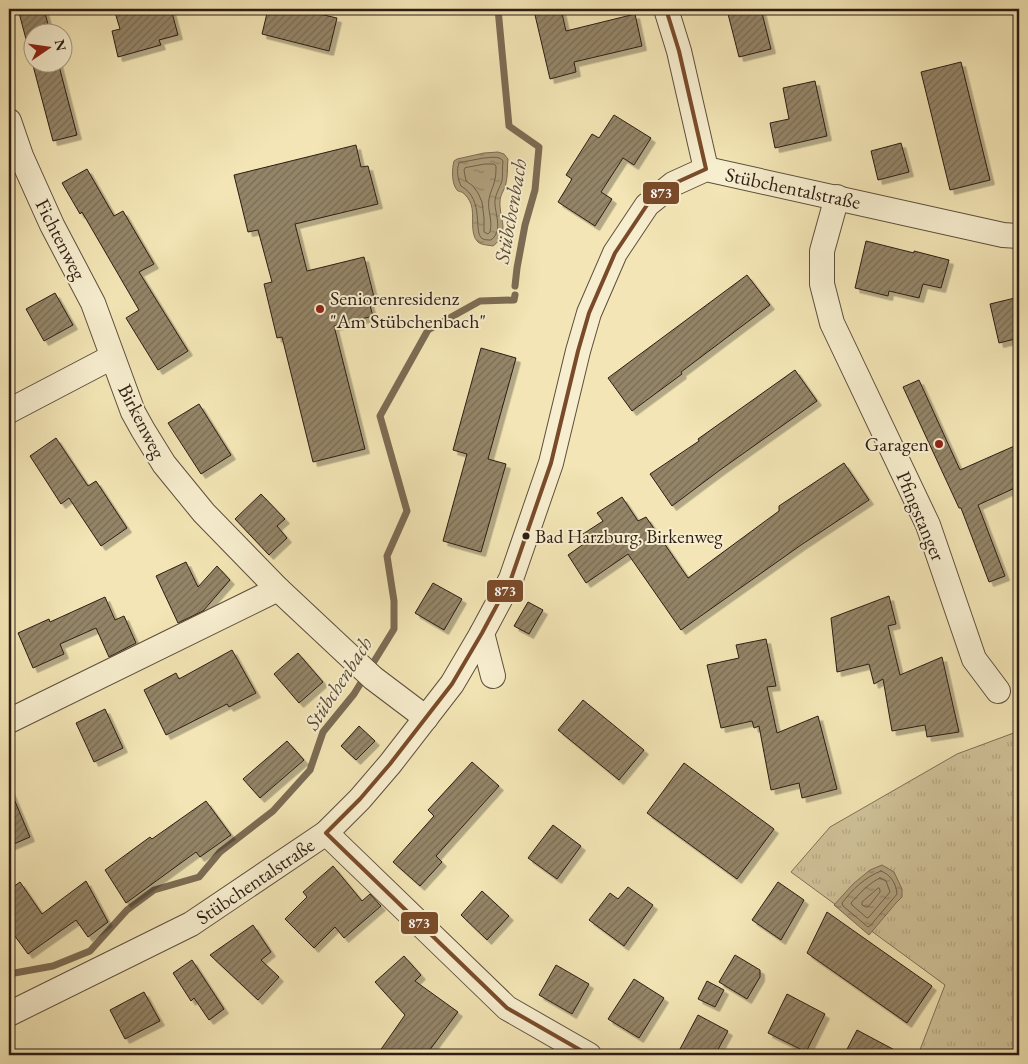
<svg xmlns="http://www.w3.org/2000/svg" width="1028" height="1064" viewBox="0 0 1028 1064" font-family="'EB Garamond',serif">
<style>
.grass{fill:url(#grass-tufts);stroke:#7f7057}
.water{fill:url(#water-ripples);stroke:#7c6c54}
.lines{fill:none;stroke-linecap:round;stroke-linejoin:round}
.shore{stroke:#6e5f49;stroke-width:1}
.stream{stroke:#7c6c54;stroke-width:7}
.building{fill:url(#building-hatch);stroke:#2d1d14;filter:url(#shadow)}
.minor-casing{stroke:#5e4f3c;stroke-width:26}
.minor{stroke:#f7eecf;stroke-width:24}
.bus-1-casing{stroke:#f7eecf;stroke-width:8}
.bus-1{stroke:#7a4b2a;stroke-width:4}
.poi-dot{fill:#8f2418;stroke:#f7eecf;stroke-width:2}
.bus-dot{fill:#2d1d14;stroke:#f7eecf;stroke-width:2}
.labels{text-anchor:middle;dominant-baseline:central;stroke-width:4;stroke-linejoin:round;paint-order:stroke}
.bus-label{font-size:19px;fill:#2d1d14;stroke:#f7eecf;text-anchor:start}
.street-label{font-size:20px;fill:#2d1d14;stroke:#f7eecf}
.poi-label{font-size:20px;fill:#2d1d14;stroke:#f7eecf;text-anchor:start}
.water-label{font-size:21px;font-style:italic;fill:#5b4b39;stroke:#f7eecf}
.line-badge{stroke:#f7eecf;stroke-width:2}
.badge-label{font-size:14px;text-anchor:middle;font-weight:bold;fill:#fff}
</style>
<defs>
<pattern id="grass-tufts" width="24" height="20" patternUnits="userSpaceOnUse" patternTransform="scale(1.25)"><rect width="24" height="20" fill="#d1c39a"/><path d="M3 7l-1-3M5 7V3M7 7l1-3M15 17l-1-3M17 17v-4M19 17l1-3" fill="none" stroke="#b4a784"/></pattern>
<pattern id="water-ripples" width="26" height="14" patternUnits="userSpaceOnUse" patternTransform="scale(1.25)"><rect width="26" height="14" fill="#b0a17e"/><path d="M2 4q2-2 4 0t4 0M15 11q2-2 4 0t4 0" fill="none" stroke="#908366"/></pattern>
<pattern id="building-hatch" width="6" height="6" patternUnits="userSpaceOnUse" patternTransform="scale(1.25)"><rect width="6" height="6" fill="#948568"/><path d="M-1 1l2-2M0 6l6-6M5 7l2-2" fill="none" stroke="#796c54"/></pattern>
<filter id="shadow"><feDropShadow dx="4.5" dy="4.5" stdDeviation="0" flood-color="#0004"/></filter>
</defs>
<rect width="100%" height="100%" fill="#f3e5b5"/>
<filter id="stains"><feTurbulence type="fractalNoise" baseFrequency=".004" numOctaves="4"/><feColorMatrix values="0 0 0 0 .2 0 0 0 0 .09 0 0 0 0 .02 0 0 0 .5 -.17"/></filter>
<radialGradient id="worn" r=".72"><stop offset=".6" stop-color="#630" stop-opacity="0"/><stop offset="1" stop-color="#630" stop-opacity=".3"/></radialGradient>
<polygon class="grass" points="1019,731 1019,1055 918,1055 945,985 791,872 830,827 957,754"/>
<g class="water">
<path d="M498,152L504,154L508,159C507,167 508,175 506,183C505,190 500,194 500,202C499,218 511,233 493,246C488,245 481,245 478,242C469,234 475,215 471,204C469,199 466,195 462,192C460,192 459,191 458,191C451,185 452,168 454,161L457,159L484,153Z"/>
<polygon points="882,865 894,872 902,889 902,897 896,903 869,935 834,905 853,884 870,870"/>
</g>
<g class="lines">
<g class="shore">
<path d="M484,158C490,158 499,155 503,161C502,168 503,175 502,181C500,187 496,193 495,200C494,213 504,230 491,240C490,240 484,240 483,239C472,234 486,200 461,186C458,179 456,170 459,163Z"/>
<path d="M485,164H494L496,166C496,170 496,175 495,179C494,186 490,192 489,199C487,211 493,219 490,232L488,234L484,232V218L482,202L478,193L473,186L466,181L464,170L465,168Z"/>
<path d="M881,871C891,875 896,883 897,894L870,926L868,927L843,906L842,903C852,890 865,877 881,871Z"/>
<path d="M880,878L886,881L890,892L869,917L867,918L852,905L851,903C859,894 869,883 880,878Z"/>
<polygon points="879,888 880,890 880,892 868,907 866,907 862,905 862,902 877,889"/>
</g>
<g class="stream">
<polyline points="498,9 509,126 539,147 535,190 525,225 517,268 515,286"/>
<polyline points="9,974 53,966 90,951 127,910 154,890 199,877 220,852 273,811 310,770 323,732 354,694 394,629 394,601 387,556 407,511 380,416 428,330 480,301 514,300 515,295"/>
</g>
</g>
<g class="building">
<polygon points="18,9 44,9 50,32 32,32 32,62 58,62 77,135 53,141"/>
<polygon points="114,9 171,9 178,35 159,40 161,45 118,57 112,31 120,29"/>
<polygon points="268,9 298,9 337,18 329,51 262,34"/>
<polygon points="561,9 566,31 635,14 642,46 574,62 576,72 550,79 535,15"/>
<polygon points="750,9 761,9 771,49 739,57 728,14"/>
<polygon points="961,62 990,180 950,190 921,72"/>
<polygon points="815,81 827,136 775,148 770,123 789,119 783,88"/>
<polygon points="614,115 651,138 634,165 623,158 601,192 612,199 595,226 558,202 572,179 566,175 592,134 599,138"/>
<polygon points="901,143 909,172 878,180 871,151"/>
<polygon points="356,145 361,167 368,166 378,204 295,224 307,271 364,257 375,301 369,302 373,316 334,326 365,449 313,462 282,337 277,338 264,284 272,282 258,230 248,232 234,175"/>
<polygon points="87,169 114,216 123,211 154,264 139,272 188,351 158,370 126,318 139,310 82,212 80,214 62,183"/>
<polygon points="866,241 914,253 914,251 949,260 941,288 923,284 919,298 889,291 888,296 855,288"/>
<polygon points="747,275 770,305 681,372 682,374 632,411 608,378"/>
<polygon points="55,293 73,325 44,341 26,309"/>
<polygon points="1019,297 1019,338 999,343 990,304"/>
<polygon points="481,348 516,358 488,459 506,464 481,552 443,541 467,454 453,450"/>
<polygon points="795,370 817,401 720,470 672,506 650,474 699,441 698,439"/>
<polygon points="919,380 960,470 1019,444 1019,486 978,505 1005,576 989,582 961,508 959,508 903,387"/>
<polygon points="199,404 231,455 201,474 168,423"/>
<polygon points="56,438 88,486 96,481 127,528 101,546 69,498 61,504 30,456"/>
<polygon points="844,463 869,500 801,545 681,630 628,554 586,583 568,555 588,541 583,534 603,521 597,513 622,497 638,521 646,517 688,578 779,511 779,506"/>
<polygon points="261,494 285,519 277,526 287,538 269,555 235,519"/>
<polygon points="186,562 198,587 217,566 230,580 203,611 178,623 156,576"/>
<polygon points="433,583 462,599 444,630 415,613"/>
<polygon points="889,596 896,624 888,626 900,675 942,657 959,732 927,737 925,725 892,731 883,679 874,684 869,664 837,672 831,618"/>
<polygon points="105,597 115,620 124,616 136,643 109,657 96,628 60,644 64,654 33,668 18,633 49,619 50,622"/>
<polygon points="528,602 543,610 529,634 514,626"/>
<polygon points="766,639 776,686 767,687 777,733 818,716 837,789 802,798 799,783 771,790 759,726 754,728 752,721 721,728 707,665 739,658 736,645"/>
<polygon points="232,650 256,693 229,707 227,704 166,735 144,690 176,673 179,679"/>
<polygon points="298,653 323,682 299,703 274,674"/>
<polygon points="583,700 644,750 619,780 558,730"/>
<polygon points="105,709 123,748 94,762 76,723"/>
<polygon points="359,726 375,741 356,760 341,746"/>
<polygon points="287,741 304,760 260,798 243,779"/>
<polygon points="472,762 499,786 436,856 442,862 420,886 393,862 434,816 428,810"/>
<polygon points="684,763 774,829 737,879 647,813"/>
<polygon points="9,787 30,837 9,846"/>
<polygon points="206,801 231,835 200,857 196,852 126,903 105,870 150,837 152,839"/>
<polygon points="553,825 581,846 557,879 528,858"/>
<polygon points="333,866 362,901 370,894 381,906 344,938 335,927 314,948 285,919 307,897 303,892"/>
<polygon points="86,881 108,922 88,937 76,920 28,954 9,928 9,890 20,882 42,914"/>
<polygon points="778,882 804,900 781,940 752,920"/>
<polygon points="628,887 653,905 624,946 589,920 610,893 618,899"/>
<polygon points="482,891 509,916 487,940 461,915"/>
<polygon points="827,912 932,986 907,1023 807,953"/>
<polygon points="253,925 271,952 261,960 279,977 258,1000 210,955"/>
<polygon points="735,955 760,970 760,977 747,999 719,982"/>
<polygon points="404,956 421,975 415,981 458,1012 426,1055 377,1055 405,1015 375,982"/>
<polygon points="192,960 224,1009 209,1020 194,998 191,1001 173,973"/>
<polygon points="556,965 589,984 572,1014 539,995"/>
<polygon points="634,979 664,998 639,1038 608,1019"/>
<polygon points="707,981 724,990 715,1007 698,999"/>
<polygon points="144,992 160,1021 125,1039 110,1010"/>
<polygon points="787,994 825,1014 806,1052 768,1033"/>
<polygon points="698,1015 728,1031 715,1055 692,1055 680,1049"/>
<polygon points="857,1030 904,1055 844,1055"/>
</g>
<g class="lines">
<g class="minor-casing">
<g id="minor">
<polyline points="666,9 679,51 706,169"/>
<polyline points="9,121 21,156 52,225 93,303 133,412 143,430 164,464 204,513 278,589 373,678 426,718"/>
<polyline points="837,197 822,251 822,284 832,323 928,525 974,659 998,691"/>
<polyline points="9,411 112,357"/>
<polyline points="482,633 493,676"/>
<polyline points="9,721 278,589"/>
<polyline points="326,833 507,1008 589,1055"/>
<polyline points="9,1014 191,924 326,833 360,799 390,764 452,684 482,633 511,579 551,463 578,351 589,313 615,253 647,205 673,184 706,169 1003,235 1019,236"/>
</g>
</g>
<use href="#minor" class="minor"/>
<g class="bus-1-casing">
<polyline id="bus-1" points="589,1055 507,1008 326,833 360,799 390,764 452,684 482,633 511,579 551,463 578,351 589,313 615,253 647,205 673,184 706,169 679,51 666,9"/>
</g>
<use href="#bus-1" class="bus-1"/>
</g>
<g class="poi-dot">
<circle cx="320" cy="309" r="5"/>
<circle cx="939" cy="444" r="5"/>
</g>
<circle class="bus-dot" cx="526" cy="536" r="4.5"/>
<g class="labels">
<g class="bus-label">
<text x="535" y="536">Bad Harzburg, Birkenweg</text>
</g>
<g class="street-label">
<text transform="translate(793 188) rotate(12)">Stübchentalstraße</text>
<text transform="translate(61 239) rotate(63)">Fichtenweg</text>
<text transform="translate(142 421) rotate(63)">Birkenweg</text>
<text transform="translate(921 516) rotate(67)">Pfingstanger</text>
<text transform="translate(255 881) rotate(-34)">Stübchentalstraße</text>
</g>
<g class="poi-label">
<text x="330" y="298">Seniorenresidenz<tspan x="330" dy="23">"Am Stübchenbach"</tspan></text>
<text x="929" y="444" text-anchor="end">Garagen</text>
</g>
<g class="water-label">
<text transform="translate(510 211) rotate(-80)">Stübchenbach</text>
<text transform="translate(338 683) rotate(-57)">Stübchenbach</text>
</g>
</g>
<g class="line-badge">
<rect x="642" y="181" width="38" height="24" rx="5" fill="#7a4b2a"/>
<rect x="486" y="579" width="38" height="24" rx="5" fill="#7a4b2a"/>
<rect x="400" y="911" width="39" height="24" rx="5" fill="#7a4b2a"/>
</g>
<g class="badge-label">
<text x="661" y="198">873</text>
<text x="505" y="596">873</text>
<text x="419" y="928">873</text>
</g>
<rect width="1028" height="1064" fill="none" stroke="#f3e5b5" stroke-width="30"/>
<rect x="10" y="10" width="1008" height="1044" fill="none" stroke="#2d1d14" stroke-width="2.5"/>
<rect x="15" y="15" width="998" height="1034" fill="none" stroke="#2d1d14"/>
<g transform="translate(48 48) rotate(77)"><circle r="24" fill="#f7eecf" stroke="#a69a84"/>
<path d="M0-4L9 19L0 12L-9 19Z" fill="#8f2418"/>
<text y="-8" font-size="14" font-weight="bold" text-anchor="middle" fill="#2d1d14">N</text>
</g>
<rect width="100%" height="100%" filter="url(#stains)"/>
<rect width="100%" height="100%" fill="url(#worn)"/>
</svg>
